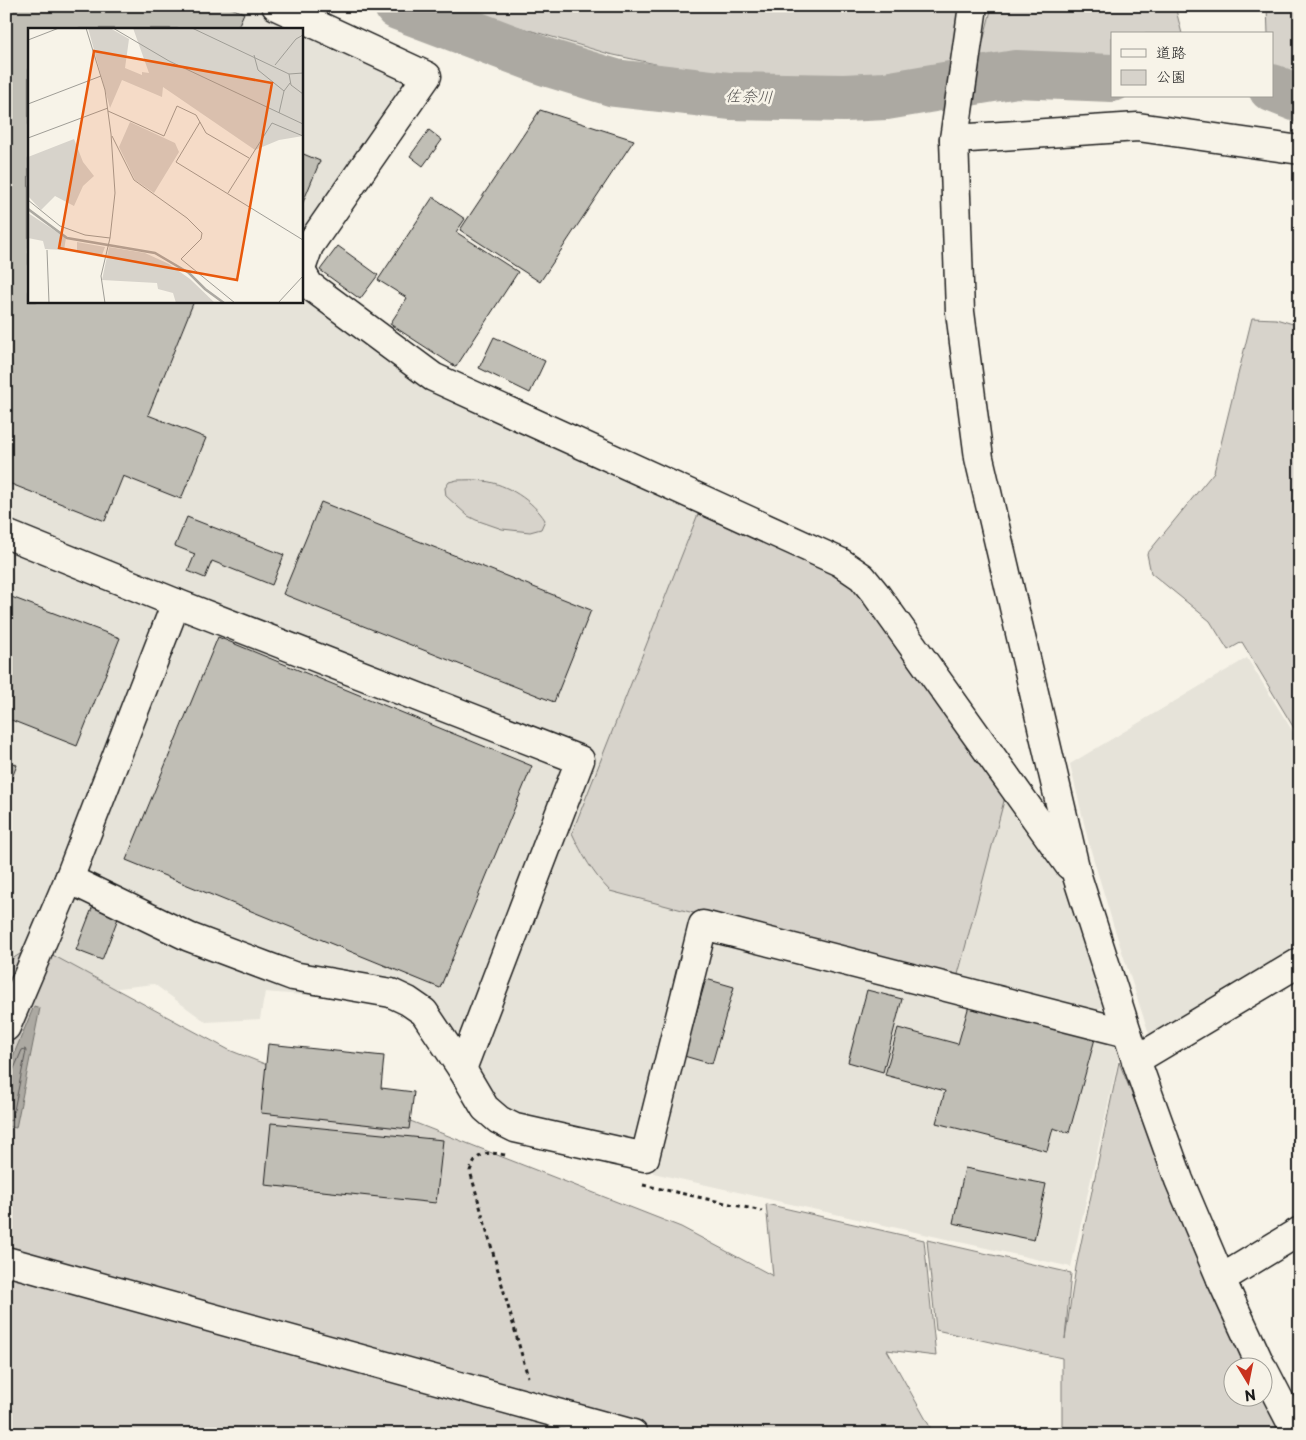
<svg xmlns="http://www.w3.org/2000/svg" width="1306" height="1440" viewBox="0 0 1306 1440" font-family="'Playpen Sans','Klee One',sans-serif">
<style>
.built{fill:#e6e3d9}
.green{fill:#d7d3cb;stroke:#7a7874}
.water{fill:#aca9a2;stroke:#72716c}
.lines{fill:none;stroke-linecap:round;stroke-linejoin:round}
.shore{stroke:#565452;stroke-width:1}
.river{stroke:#aca9a2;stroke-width:48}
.building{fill:#c0beb5;stroke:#1c1c1c}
.minor-casing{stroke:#1c1c1c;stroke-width:31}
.path{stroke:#1c1c1c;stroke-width:3;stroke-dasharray:4 4;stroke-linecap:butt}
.minor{stroke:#f7f3e8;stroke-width:28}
.labels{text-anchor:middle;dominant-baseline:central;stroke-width:5;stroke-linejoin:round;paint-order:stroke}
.water-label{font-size:16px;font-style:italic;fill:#565452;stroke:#f7f3e8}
.inset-river{fill:none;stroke:#aca9a2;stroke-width:2.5}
.inset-road{fill:none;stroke:#9f9d96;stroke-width:1}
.view{fill:#e8590c;fill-opacity:0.15;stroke:#e8590c;stroke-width:2.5}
.inset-edge{fill:none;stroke:#1c1c1c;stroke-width:2.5}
</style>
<rect width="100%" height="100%" fill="#f7f3e8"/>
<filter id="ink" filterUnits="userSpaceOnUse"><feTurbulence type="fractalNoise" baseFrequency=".02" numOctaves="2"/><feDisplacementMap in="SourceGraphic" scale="10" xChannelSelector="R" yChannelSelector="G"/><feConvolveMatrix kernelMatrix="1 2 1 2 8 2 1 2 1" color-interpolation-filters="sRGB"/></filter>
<g filter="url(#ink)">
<g class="built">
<polygon points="6,6 253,6 301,29 29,29 29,301 301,301 301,291 429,384 852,575 1065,874 1103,1006 1093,1014 697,918 641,1146 521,1120 494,1104 451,1033 392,1002 265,992 260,1019 206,1022 154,984 40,997 6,1076"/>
<polygon points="301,29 402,74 406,89 301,238"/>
<polygon points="1247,658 1300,743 1300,951 1151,1040 1113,924 1089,844 1070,764"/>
<polygon points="716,941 1113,1042 1119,1056 1071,1267 653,1173 706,949"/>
</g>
<g class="green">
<polygon points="464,6 966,6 950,69 884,77 783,79 688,71 609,54 502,22"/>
<polygon points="992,6 1175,6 1182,34 1112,34 1112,65 977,65"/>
<polygon points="1267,6 1300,6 1300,89 1272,79 1272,34 1268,34"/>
<polygon points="1252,318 1276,319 1300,326 1300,738 1242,642 1228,650 1210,621 1151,573 1147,554 1214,472"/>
<path d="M457,480C466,480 475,479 484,481C507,484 533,501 545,520L541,529L530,532L502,529L476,520L468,516L446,496L445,488L449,482Z"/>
<path d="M700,509L852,580L1005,797L956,982L610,891C593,874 582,854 572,833Z"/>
<polygon points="34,945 229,1050 681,1227 773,1276 766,1204 924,1240 936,1356 887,1350 934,1434 6,1434 6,963"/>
<polygon points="1119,1062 1166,1179 1251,1367 1234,1368 1234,1398 1264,1398 1285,1434 1062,1434 1062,1358 936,1330 927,1240 1071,1273 1065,1339 1076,1267"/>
</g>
<polygon class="water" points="34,1006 40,1008 16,1128 6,1126 6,1073"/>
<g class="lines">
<polyline class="shore" points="6,1073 13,1071 22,1050 25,1049 26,1051 12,1120 6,1121"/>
<g class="river">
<polyline points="398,6 546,62 615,83 730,96 844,98 886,96 1016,74 1112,78"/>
<polyline points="1272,88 1300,99"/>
</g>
</g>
<g class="building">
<polygon points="6,6 226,6 244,13 237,29 29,29 29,301 194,301 148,415 206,438 181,499 123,476 105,521 6,482"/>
<polygon points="540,110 634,140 540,282 460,230"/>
<polygon points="429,130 442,140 423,166 410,156"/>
<polygon points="301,153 320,161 301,207"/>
<polygon points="433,197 465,219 456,232 518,272 456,367 390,324 407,298 378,280"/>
<polygon points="338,246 378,275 360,299 320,270"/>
<polygon points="494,337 545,361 530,393 479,368"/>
<polygon points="321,502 591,610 554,702 283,594"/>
<polygon points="187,517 284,555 272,585 212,561 205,578 188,571 195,554 175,546"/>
<polygon points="6,595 120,638 77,746 6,718"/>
<polygon points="218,637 532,766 440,988 126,860"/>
<polygon points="6,760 17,765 6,793"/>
<polygon points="94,903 120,913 102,960 76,950"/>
<polygon points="706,979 734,987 712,1064 684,1056"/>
<polygon points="867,990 902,999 883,1072 848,1062"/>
<polygon points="970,1002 1096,1035 1069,1133 1053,1128 1047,1151 936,1123 945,1091 885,1075 898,1028 958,1044"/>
<polygon points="268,1044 384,1056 381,1088 414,1092 409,1129 261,1113"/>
<polygon points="271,1123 443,1140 436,1203 265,1185"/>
<polygon points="965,1168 1046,1184 1034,1240 953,1223"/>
</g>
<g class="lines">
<g class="minor-casing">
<g id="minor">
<polyline points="276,6 427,76 309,246 301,269"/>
<polyline points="973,6 954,139 960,312 979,458 1077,876 1136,1060 1179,1180 1221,1279 1262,1368"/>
<polyline points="954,139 1138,127 1300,150"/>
<polyline points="301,271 309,285 433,377 840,562 862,577 875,593 1069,865"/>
<polyline points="6,534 176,603 580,760 462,1069"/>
<polyline points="69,879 189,937 266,966 293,976 391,993 408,1001 424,1012 462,1069 485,1108 499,1120 515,1128 645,1157 703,925 1127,1033"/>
<polyline points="6,1027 69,879 176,603"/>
<polyline points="1136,1060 1300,962"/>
<polyline points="6,1261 633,1434"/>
<polyline points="1221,1279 1300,1231"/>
<polyline points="1264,1370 1297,1434"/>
</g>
</g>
<g class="path">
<path d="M505,1155C487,1151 477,1152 470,1171L528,1377"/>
<polyline points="643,1185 762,1211"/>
</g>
<use href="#minor" class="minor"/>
</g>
</g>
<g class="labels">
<g class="water-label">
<text transform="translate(749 95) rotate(2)">佐奈川</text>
</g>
</g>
<g transform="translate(28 28)">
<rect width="275" height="275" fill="#f7f3e8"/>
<path d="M60,0H82L101,11L97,40L114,47V44L121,45L105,0H275V108L251,112L227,122L135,59L134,69L94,52L82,80ZM102,94L147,115L151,124L126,165L107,152L91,119ZM46,111L55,134L66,148L55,158L46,178L27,168L13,182L0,168V129ZM0,185L38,210L36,222L17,221L15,213L0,210ZM49,214L77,219L74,227L49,224ZM81,219L117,225L141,236L162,251L187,275H148L145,265L130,261L129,255L74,252Z" fill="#d7d3cb"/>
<path class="inset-river" d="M0,181L39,210L127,225L161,245L177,261L196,275"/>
<path class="inset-road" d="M58,0L77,62L83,106L87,165L82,210L73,248L77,275M85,0L141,33L275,96M164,0L261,46L275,45M0,12L31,0M226,27L230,42L256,63M247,37L268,11L275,7M261,46L263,57L275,66M0,76L73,48M80,83L136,108L149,78L168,87L178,105L221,130M251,85L256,63L262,55M172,94L148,134L275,212M84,108L106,152L159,190L174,205L173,211L153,231L207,275M0,110L80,80M200,165L244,95L275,108M0,172L32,198L57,207L82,210M19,222L21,275M250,275L275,248"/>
<path class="view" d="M66,23L244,55L209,252L31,220Z"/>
<rect width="275" height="275" class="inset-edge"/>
</g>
<rect width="1306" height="1440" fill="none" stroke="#f7f3e8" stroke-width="25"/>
<rect x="12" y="12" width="1281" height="1415" fill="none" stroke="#1c1c1c" stroke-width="2" filter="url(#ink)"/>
<rect x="1111" y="32" width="162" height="65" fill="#f7f3e8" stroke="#9f9d96"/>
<rect x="1121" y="49" width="25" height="8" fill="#f7f3e8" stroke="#9f9d96"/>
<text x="1156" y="58" font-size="15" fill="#1c1c1c">道路</text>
<rect x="1121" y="70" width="25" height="15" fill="#d7d3cb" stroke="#9f9d96"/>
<text x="1156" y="82" font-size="15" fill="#1c1c1c">公園</text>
<g transform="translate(1248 1382) rotate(170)"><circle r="24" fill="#f7f3e8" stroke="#9f9d96"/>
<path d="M0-4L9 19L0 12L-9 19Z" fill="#c8321e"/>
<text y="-8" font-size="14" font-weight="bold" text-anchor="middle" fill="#1c1c1c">N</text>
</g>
</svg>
